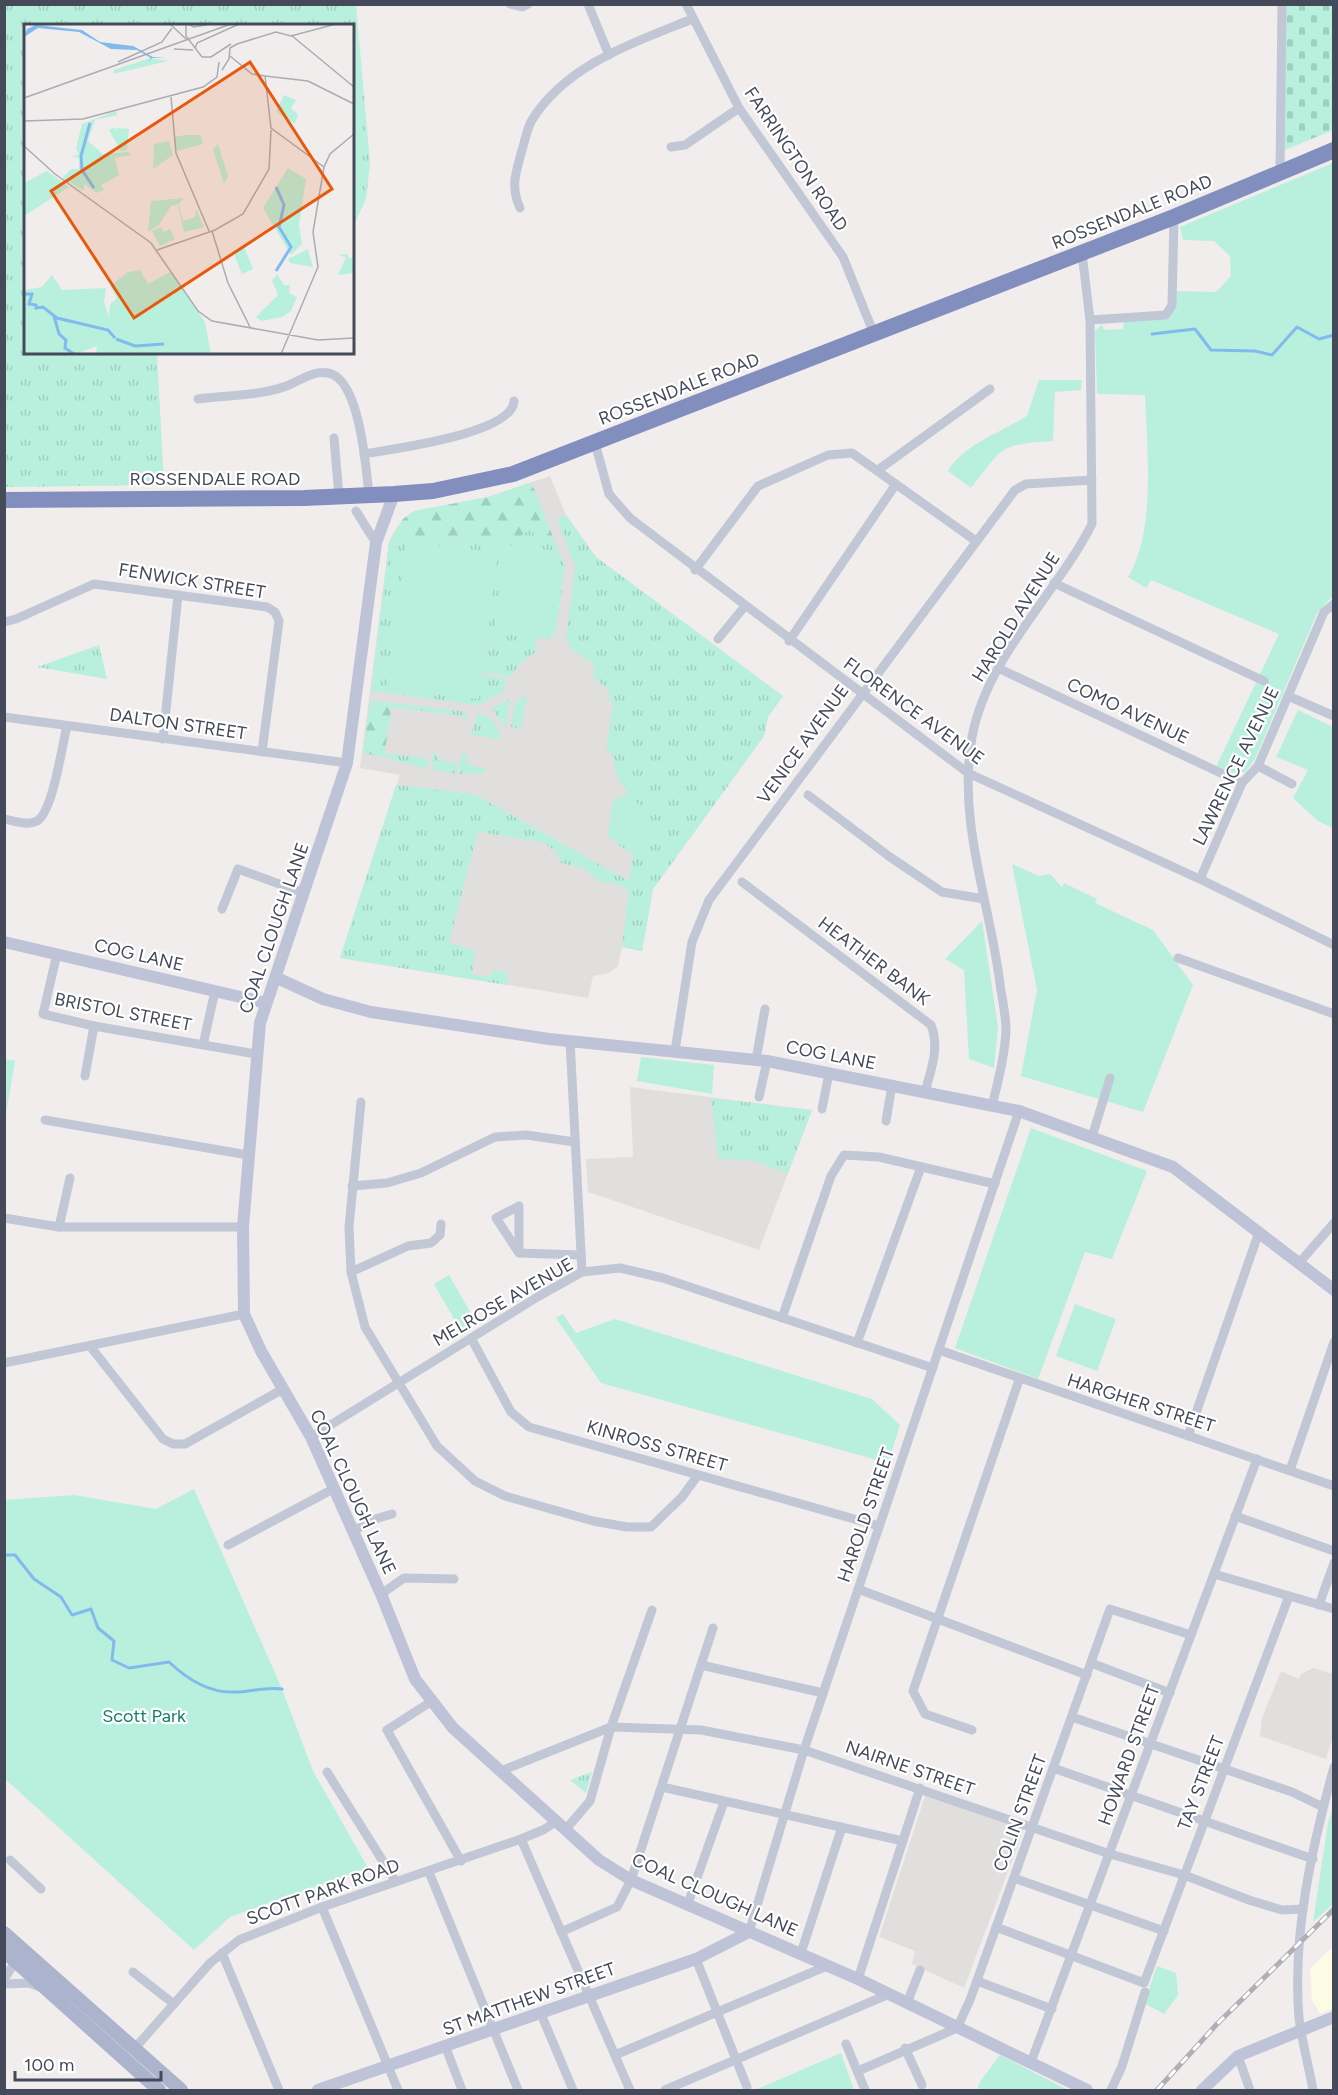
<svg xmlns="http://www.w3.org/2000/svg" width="1338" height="2095" viewBox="0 0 1338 2095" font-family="Figtree,sans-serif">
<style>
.commercial{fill:#fcfce4}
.education{fill:#e1dede}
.grass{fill:url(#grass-tufts)}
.forest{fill:url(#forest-firs)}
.cemetery{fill:url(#cemetery-stones)}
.green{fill:#b8f0dd}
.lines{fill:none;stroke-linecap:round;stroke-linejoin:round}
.stream{stroke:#83baee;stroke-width:3}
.street{stroke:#c2c7d5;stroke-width:9}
.secondary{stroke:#bec3d7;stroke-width:12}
.primary{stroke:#abb3cd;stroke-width:14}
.highway{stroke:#828ebe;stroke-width:16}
.rail-casing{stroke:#aeafb7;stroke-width:5}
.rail{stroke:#fff;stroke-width:3;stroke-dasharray:9;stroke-linecap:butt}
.labels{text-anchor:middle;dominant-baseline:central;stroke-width:4.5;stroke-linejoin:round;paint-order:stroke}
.street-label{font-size:18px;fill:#444a5a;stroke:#fff}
.park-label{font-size:18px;fill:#137e66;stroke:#fff}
.inset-river{fill:none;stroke:#83baee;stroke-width:3}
.inset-road{fill:none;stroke:#abacb2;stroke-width:1.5}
.view{fill:#e8590c;fill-opacity:0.15;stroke:#e8590c;stroke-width:3}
.inset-edge{fill:none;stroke:#444a5a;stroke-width:3}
</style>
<defs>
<pattern id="grass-tufts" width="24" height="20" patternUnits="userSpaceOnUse" patternTransform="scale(1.5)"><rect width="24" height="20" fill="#b8f0dd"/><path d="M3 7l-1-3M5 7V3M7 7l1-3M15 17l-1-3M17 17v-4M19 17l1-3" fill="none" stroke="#9fcfc0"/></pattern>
<pattern id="forest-firs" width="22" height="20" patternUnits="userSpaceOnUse" patternTransform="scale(1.5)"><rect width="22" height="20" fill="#b8f0dd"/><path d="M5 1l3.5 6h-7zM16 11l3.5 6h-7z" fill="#9fcfc0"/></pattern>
<pattern id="cemetery-stones" width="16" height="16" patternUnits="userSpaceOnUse" patternTransform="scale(1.5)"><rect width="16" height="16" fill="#b8f0dd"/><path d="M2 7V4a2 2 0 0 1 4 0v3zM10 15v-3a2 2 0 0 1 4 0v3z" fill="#9fcfc0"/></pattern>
</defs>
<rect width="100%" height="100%" fill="#f0edec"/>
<polygon class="commercial" points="1333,1947 1333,2008 1320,2014 1312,2000 1310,1968"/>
<g class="education">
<polygon points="550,476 566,515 596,557 783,696 768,717 764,736 653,889 642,951 622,947 618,966 609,973 593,976 588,998 340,958 400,775 360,768 389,542 393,533 403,519 414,511 488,497"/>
<polygon points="630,1087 812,1110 759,1250 588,1192 586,1159 633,1157"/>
<polygon points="1313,1668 1333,1674 1333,1736 1326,1759 1260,1736 1262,1718 1281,1671 1299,1679 1301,1674"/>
<polygon points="926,1793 1024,1829 964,1988 912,1964 915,1951 879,1937"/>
</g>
<g class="grass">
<polygon points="4,5 356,5 370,164 366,199 353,227 352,26 26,26 26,352 157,353 164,485 5,487"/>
<polygon points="566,515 596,557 783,696 768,717 764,736 653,889 642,951 622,947 629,891 615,883 600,882 584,868 561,863 555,851 542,842 478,832 449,942 475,951 472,974 490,977 492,970 508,973 507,985 340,958 396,785 474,794 629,881 633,854 616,844 617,835 649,812 627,796 626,789 618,780 612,753 606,750 613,702 609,701 610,691 593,677 594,664 571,649 566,639 575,566 557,519"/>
<polygon points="528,529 555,542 565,566 556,632 548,639 534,638 537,651 519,664 511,676 483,673 498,553 479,699 482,676 506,679 504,691 479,705 371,691 389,542 402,543 405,539 423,540 516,539"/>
<polygon points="99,645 107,679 37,667"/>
<polygon points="527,695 521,728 511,727 515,703"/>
<polygon points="510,699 506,726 503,726 492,708"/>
<polygon points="392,703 461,711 466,714 466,721 463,722 463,716 391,707"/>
<path d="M477,714C490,714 500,726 500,739L471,735Z"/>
<polygon points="433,752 437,753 437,760 458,763 456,774 432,769"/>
<polygon points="466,752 468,764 486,769 485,773 459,774 461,755"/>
<polygon points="385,753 429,759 427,769 384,757"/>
<polygon points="711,1098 812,1110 788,1173 750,1160 718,1159"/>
<polygon points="592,1772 586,1793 570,1780"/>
</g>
<g class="forest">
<polygon points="529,483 535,490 555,542 528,530 517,539 423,540 405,539 402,543 389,542 403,519 414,511 488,497"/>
<polygon points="370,701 392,703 384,757 363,753"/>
</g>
<polygon class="cemetery" points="1282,5 1333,5 1333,130 1280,152"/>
<g class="green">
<path d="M1333,163V596L1317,613L1255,759L1245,772L1224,773L1215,769L1279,634L1151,580L1146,588L1128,577C1156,533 1147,447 1145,395L1097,394L1095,331L1102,324L1104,330L1123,329L1124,321L1170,319L1174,291L1216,292L1231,276L1230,256L1214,241L1183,240L1180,227Z"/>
<path d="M1039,380H1082L1081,390L1055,392L1053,441C998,445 1004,446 971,488L948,471C964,444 1002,432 1027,416Z"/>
<polygon points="407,541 498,553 479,699 388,688"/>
<polygon points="506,545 559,551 548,639 495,633"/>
<polygon points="1298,710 1333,727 1333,828 1318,821 1293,798 1308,770 1276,757"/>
<polygon points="619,796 627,796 650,812 646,838 618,835 617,839 608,838 612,803"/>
<polygon points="1012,864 1039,876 1050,874 1062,887 1064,883 1097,899 1095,903 1153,930 1193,985 1143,1112 1021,1076 1037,990"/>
<polygon points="982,921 998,1027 994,1068 969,1059 964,970 945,959"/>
<polygon points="641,1057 714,1065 712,1094 637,1081"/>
<polygon points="5,1059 15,1061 5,1119 4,1059"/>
<polygon points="1031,1128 1147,1171 1112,1259 1085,1252 1038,1379 955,1348"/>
<polygon points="449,1275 476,1322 461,1331 434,1284"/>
<polygon points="1075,1304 1116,1319 1097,1371 1056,1356"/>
<polygon points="563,1314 576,1333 615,1319 872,1399 900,1425 888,1463 601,1383 556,1318"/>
<polygon points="194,1489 282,1689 313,1771 368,1868 230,1917 194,1950 4,1778 5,1500 74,1495 156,1509"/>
<polygon points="1333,1808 1333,1904 1313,1922 1328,1823"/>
<polygon points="1157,1966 1176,1973 1178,1995 1164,2014 1144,2003"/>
<polygon points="841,2053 854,2090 755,2090"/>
<polygon points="1000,2055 1068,2090 977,2090 980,2082"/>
</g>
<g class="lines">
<g class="stream">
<polyline points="1152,334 1195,329 1211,350 1255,351 1272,355 1297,327 1319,339 1334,335"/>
<path d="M4,1555H15L34,1579L61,1597L72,1615L91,1609L98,1628L114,1641L112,1660L129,1668L169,1662C186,1678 207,1692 231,1692C249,1693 264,1686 282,1689"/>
</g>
<g class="street">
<polyline points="510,4 522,7 528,4"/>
<polyline points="588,4 609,55"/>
<polyline points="686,4 739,108 843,257 874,334"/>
<polyline points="671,147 685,145 739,108"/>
<polyline points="1280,171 1282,4"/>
<path d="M520,208C510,186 516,173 522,150C525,141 527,128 532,120C567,64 634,43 692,19"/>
<polyline points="1090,320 1166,315 1172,305 1174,217"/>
<path d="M198,399C227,395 262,396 289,385C301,380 314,370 328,373C360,378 366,469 369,495"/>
<polyline points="334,438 339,496"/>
<polyline points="595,443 609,494 630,518 968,773 1204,881 1334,945"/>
<path d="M364,454C392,449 513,434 514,401"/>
<polyline points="878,470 990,389"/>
<polyline points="356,511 376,543"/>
<polyline points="695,570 758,486 828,455 852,453 976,541"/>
<polyline points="1054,583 1264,681"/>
<polyline points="4,622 16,619 94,584 267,607 275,612 279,621 262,752"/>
<polyline points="718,639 745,606"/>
<polyline points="789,641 896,484"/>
<polyline points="1000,669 1242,783"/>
<polyline points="1288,696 1334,716"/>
<polyline points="4,717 347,763"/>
<polyline points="163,739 178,595"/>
<polyline points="1258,766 1292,784"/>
<polyline points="808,795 890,857 942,892 984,899"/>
<path d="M4,819C15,821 27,826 37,821C53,812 62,745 67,726"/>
<polyline points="1200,879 1242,783 1258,766 1324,612 1334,604"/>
<path d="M742,882L931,1025C940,1048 931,1069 925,1092"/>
<polyline points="222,909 238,869 304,893"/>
<polyline points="57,954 43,1014 94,1026 256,1054"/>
<polyline points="1178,958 1334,1014"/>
<polyline points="570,1040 582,1272"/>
<polyline points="203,1045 215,991"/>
<polyline points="675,1051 692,942 709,900 1015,490 1026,484 1092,480"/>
<polyline points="756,1060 765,1009"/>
<polyline points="85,1076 94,1026"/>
<polyline points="759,1097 767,1061"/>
<polyline points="361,1102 349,1227 351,1272 365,1327 437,1446 475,1481 505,1496 593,1521 627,1527 651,1527 682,1497 698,1475"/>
<path d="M992,1106C998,1081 1005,1055 1006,1030C1006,1015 1002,999 1000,984C990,902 957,822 972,737C987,656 1056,595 1092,524L1090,320L1082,253"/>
<polyline points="822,1109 829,1073"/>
<polyline points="45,1120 248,1155"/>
<polyline points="886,1121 892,1085"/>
<polyline points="1092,1137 1110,1078"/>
<polyline points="352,1186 387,1183 421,1173 495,1137 526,1135 575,1142"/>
<polyline points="4,1218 59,1227 243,1227"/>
<polyline points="59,1227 70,1178"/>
<polyline points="519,1253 519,1206 496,1218 519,1253 581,1255"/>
<polyline points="1299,1263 1334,1223"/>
<polyline points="351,1272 408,1246 431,1243 440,1235 441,1224"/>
<polyline points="782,1318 831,1176 844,1155 879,1157 995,1184"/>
<polyline points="471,1338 511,1412 529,1427 879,1526"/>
<polyline points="857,1343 921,1167"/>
<polyline points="90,1346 163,1439 173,1444 185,1444 283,1389"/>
<polyline points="939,1350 1334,1486"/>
<polyline points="4,1363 244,1314"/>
<polyline points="1188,1436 1259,1232"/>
<polyline points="311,1437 539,1296 582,1272 620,1268 663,1278 933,1368"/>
<polyline points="1290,1470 1334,1342"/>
<polyline points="1235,1516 1334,1551"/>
<polyline points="354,1531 372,1520 392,1514"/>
<polyline points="228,1545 335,1488"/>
<polyline points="1214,1574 1334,1609"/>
<polyline points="858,1589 1087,1675"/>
<polyline points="381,1594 404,1578 454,1579"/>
<polyline points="1319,1605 1334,1563"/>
<polyline points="1091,1663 1170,1693"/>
<polyline points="701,1665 823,1693"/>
<polyline points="432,1701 387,1730 461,1861"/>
<polyline points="1072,1717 1292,1792 1323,1807"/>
<polyline points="972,1730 925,1714 913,1691 1019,1380"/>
<polyline points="1053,1768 1313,1859"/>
<polyline points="501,1771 611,1727 701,1730 804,1750 1110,1854 1184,1875 1249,1900 1282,1910 1303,1909"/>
<polyline points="327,1772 396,1882"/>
<polyline points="662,1787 903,1841"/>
<polyline points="566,1829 590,1801 611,1727 652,1610"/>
<polyline points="521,1839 630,2090"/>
<polyline points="10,1860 41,1889"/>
<polyline points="429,1872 518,2090"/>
<polyline points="1014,1878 1164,1931"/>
<polyline points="687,1906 724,1802"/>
<polyline points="322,1907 398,2090"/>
<polyline points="996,1927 1144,1983 1289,1596"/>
<polyline points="561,1932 617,1907 631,1880 713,1628"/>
<polyline points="749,1932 804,1750 1019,1111"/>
<polyline points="222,1953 279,2090"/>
<polyline points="801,1953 842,1827"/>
<polyline points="696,1959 747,2087"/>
<polyline points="133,1972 174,2004"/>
<polyline points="4,1979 16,1961"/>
<polyline points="858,1979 920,1788"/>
<polyline points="977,1981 1052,2009"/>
<polyline points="4,1984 29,1983 40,1987"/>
<polyline points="907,2003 920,1970"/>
<polyline points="541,2014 573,2090"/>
<polyline points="846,2044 865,2090"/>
<polyline points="135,2048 210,1963 239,1940 322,1907 521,1839 543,1830 557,1821"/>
<polyline points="446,2048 462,2090"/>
<polyline points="905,2048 922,2085"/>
<polyline points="615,2055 827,1966"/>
<polyline points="1238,2056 1250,2090"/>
<polyline points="1031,2062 1257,1459"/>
<polyline points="858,2071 957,2028 970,2000 1110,1609 1191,1635"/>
<polyline points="665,2090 889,1994"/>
<polyline points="1111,2090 1122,2066 1145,1992"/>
<path d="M1313,2090C1309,2067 1302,2042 1299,2018C1292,1934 1312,1847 1334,1767"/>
</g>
<g class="secondary">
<polyline points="394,494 376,543 347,763 260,1023 243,1227 244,1314 261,1351 311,1437 381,1594 415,1679 453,1728 599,1860 631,1880 858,1979 1087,2090"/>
<polyline points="4,942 266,1003"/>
<polyline points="277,978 323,999 371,1012 549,1039 767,1061 1019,1111 1173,1167 1334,1290"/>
<polyline points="318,2090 696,1959 749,1932"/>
<polyline points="1202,2090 1238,2056 1334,2017"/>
</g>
<g class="primary">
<polyline points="4,1933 181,2090"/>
<polyline points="4,1951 159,2090"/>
</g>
<polyline class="highway" points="4,500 304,498 394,494 433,491 513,474 1174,217 1334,150"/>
<g class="rail-casing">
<polyline id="rail" points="1157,2090 1217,2024 1334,1909"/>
</g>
<use href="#rail" class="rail"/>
</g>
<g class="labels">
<g class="street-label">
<text transform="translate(796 159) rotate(56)">FARRINGTON ROAD</text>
<text transform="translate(1132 212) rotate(-22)">ROSSENDALE ROAD</text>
<text transform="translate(679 389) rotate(-21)">ROSSENDALE ROAD</text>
<text x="215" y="479">ROSSENDALE ROAD</text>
<text transform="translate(192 581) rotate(9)">FENWICK STREET</text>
<text transform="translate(1016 617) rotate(-58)">HAROLD AVENUE</text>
<text transform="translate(914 711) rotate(36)">FLORENCE AVENUE</text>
<text transform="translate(1128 711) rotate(25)">COMO AVENUE</text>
<text transform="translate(178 724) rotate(8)">DALTON STREET</text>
<text transform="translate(803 744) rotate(-54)">VENICE AVENUE</text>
<text transform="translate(1236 766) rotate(-64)">LAWRENCE AVENUE</text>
<text transform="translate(274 928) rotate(-71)">COAL CLOUGH LANE</text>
<text transform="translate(139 955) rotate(13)">COG LANE</text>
<text transform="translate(874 961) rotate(37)">HEATHER BANK</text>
<text transform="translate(123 1012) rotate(11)">BRISTOL STREET</text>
<text transform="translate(831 1055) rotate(11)">COG LANE</text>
<text transform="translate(503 1302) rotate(-30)">MELROSE AVENUE</text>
<text transform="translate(1141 1403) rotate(18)">HARGHER STREET</text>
<text transform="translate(657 1446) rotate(16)">KINROSS STREET</text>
<text transform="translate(353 1492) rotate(65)">COAL CLOUGH LANE</text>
<text transform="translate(866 1515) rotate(-71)">HAROLD STREET</text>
<text transform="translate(1129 1755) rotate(-70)">HOWARD STREET</text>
<text transform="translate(910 1768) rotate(19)">NAIRNE STREET</text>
<text transform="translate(1201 1783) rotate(-69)">TAY STREET</text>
<text transform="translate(1020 1813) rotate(-70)">COLIN STREET</text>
<text transform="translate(323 1892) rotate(-20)">SCOTT PARK ROAD</text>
<text transform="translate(715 1895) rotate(24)">COAL CLOUGH LANE</text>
<text transform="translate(529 1999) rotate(-20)">ST MATTHEW STREET</text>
</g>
<g class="park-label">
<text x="144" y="1716">Scott Park</text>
</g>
</g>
<g transform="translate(24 24)">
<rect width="330" height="330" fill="#f0edec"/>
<path d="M160,174L155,180L159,197L171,193L172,185L180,203L160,208L154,180L147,182L135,201L124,208L127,177ZM284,225L289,243L266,239L264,235ZM324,230V234H330V249L314,251L322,233L314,231ZM116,246L124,260L146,248L181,298L187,330H72L73,322L52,330H0V266L18,263L28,251L38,266L82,264L80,278L85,293L86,280L93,274L86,262L104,248Z" fill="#b8f0dd"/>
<path d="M126,34L144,37L89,50L90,46Z" fill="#b8f0dd"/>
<path d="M23,147L45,163L0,192V159Z" fill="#b8f0dd"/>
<path d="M260,71L272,76L267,84L274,91L271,100L252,88ZM92,87L93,91L71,96L64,117L79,130L104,128L108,131L91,134L95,151L77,161L80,166L73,169L60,160V167L38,154L47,145H55V134L47,132L55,131L52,124L58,100ZM91,103L92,108L93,104L105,105L103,126L97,127L85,106ZM161,111H176L179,120L153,127L150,113ZM145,117L149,131L129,145L130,120ZM194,120L204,152L200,160L189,125ZM264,144L282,155L275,201L278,220L267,231L239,184ZM137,203L139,208L146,205L151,215L136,222L128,207ZM220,223L229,245L218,250L209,227ZM253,250L260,261H266L265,269L273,273L267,287L258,293L237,297L232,293L254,271L248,256Z" fill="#b8f0dd"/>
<path d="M12,1L58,6L76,18L109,22L129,33L141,34H128L124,39L127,34L113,26L87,25L55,8L14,4L0,13L3,5Z" fill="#83baee"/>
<path class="inset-river" d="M66,99L57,132L58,146L70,164M252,247L267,223L255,203L260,181L252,163M0,270H8L5,280L12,281V284L19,283L33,294L84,306L91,314M30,292L35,310L42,316L41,324L50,330M92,315L111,322L140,320"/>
<path class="inset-road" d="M146,0L162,15M162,0V12L178,33H187L207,20M164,0L170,3L187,0M267,11L330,63M150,25L169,26M171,25L173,19L215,0M206,32L228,50L241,52L247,104L300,143M94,38L138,18L148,4M198,46L205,35L206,24L213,20L252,8L267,12L312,0M241,52L284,57L330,80M147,73L152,129L185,207M0,74L207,0M0,97L59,95L179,63L193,53L195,38M0,122L31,150L127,219L174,287L188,297L294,316L330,314M188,207L204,259L226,303M133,226L191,206L219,190L245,145L247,106M257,330L294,243L289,208L300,143L306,130L330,110"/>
<path class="view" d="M226,38L308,165L110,294L27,167Z"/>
<rect width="330" height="330" class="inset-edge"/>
</g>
<rect width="1338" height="2095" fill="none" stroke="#444a5a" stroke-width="12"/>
<path d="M15 2071v9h146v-9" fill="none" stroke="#444a5a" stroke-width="3"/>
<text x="24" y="2071" font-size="18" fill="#444a5a" stroke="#ffffff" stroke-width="4.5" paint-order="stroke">100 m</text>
</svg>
